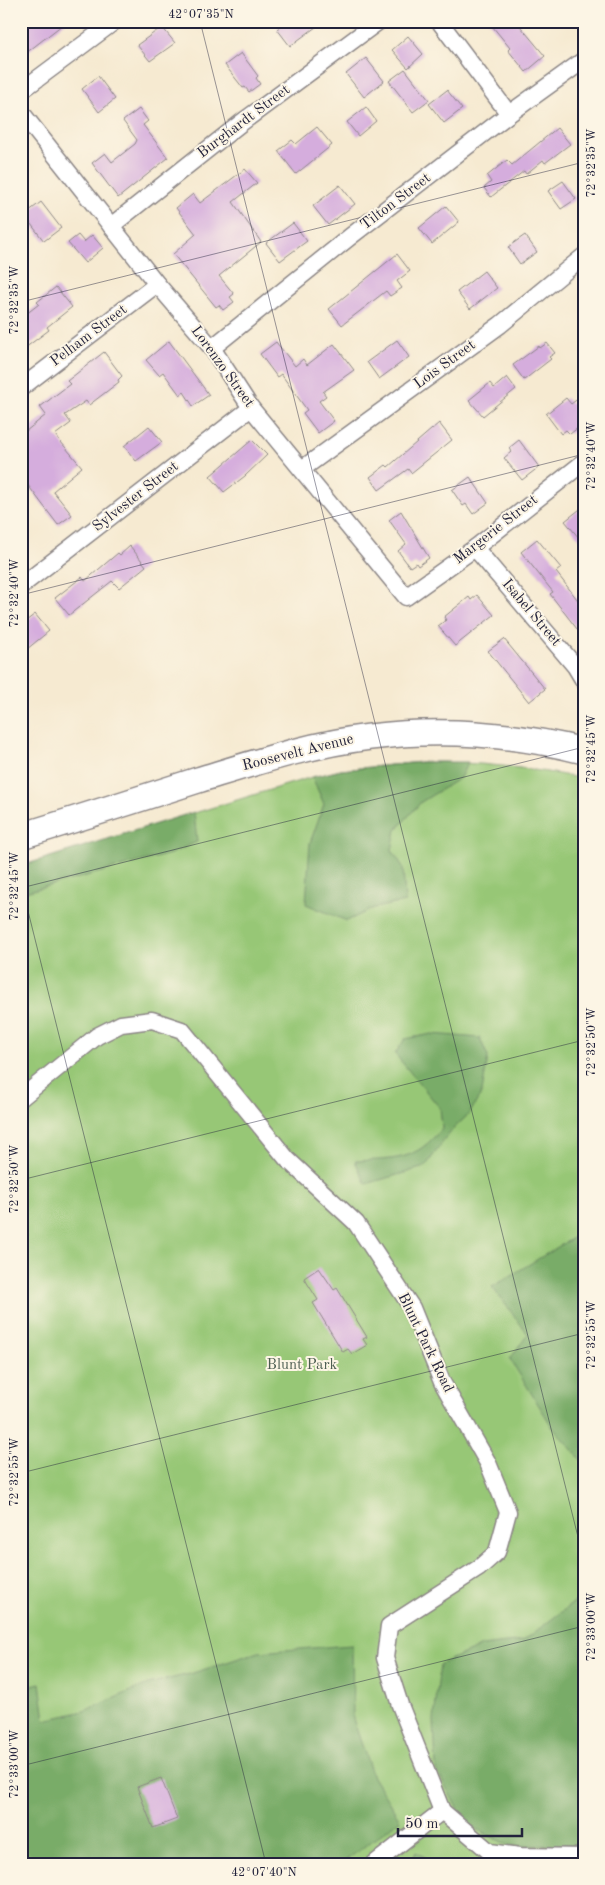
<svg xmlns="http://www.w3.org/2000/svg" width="605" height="1885" viewBox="0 0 605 1885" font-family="'Old Standard TT',serif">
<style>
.green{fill:#97c776;stroke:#5c7458}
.forest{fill:#79ac67;stroke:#4e6751}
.building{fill:#d5addd}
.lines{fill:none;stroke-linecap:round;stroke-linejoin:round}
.street-casing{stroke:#8c8686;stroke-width:19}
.primary-casing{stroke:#8c8686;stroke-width:28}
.street{stroke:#fff;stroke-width:16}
.primary{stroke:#fff;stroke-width:25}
.ticks{fill:none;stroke:#22223b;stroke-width:1;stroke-opacity:0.45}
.labels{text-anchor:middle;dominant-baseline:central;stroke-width:4;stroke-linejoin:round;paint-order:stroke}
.street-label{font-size:15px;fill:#22223b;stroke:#fcf5e5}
.park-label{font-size:15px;fill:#4b5c50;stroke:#fcf5e5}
.neatline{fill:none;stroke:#22223b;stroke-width:2}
.ticks-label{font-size:12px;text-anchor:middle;fill:#22223b}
</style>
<rect width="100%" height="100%" fill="#fcf5e5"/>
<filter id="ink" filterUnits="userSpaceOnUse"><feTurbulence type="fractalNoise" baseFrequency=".02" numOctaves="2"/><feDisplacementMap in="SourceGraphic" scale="10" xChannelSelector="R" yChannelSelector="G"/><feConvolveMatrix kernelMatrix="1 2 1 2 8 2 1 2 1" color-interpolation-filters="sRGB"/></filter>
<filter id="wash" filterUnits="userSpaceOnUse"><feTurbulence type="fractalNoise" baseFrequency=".0096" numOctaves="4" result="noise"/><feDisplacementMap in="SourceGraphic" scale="20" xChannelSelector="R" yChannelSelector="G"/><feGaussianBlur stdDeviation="1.12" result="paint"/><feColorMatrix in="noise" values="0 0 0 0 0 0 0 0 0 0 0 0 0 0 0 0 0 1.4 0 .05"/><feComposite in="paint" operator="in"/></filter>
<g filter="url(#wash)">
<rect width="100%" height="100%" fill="#f6ead1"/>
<path class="green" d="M421,762C476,762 529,767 584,779V1864H21V866L312,777L341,770Z"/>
<g class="forest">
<polygon points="421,762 468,762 460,778 421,802 396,830 392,850 403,867 405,902 374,908 347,921 306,904 310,843 324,804 312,777 341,770"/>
<polygon points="194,812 197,842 170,854 21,893 21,866"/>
<path d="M432,1034L480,1038L488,1057L482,1092L470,1113L450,1132L425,1167L366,1184L355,1161C395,1159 415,1162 442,1128L440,1108L395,1054L405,1039Z"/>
<polygon points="584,1231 584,1463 553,1428 510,1359 528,1334 492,1287"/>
<polygon points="577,1600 584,1602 584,1845 510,1846 466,1824 436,1769 434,1720 440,1664 482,1646 523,1641"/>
<polygon points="352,1645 353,1719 373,1777 400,1820 341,1864 21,1864 21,1688 40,1683 45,1720 84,1711 148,1684 190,1674 258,1652"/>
<polygon points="416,1852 437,1864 410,1864"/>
</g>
<g id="blocks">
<g class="building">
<polygon points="33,21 67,21 21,57 21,31"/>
<polygon points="288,21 324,21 290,46 277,29"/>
<polygon points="488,21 516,21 545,56 526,72 508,50 510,48"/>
<polygon points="162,27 175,43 150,61 137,45"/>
<polygon points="408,36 423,54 408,68 392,50"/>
<polygon points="241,53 258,76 256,78 260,84 249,92 245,87 243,88 225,65"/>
<polygon points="366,58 384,81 364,97 346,74"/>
<polygon points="405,69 429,100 413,112 389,81"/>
<polygon points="98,76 115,99 99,112 82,89"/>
<polygon points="447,90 462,109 444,123 429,104"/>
<polygon points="366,107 376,121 358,136 347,122"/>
<polygon points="139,109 148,121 143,125 168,158 118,198 92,163 105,153 112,162 135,144 137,140 123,121"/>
<polygon points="317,127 332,145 296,174 278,151 292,140 296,144"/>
<polygon points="557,128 570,144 545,163 543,160 526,174 524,171 491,197 484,188 491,182 487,176 507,160 512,165"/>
<polygon points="245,169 257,183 233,202 261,242 219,276 234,294 230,297 234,302 223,310 219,305 216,307 173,254 196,234 176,208 193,194 200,203"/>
<polygon points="563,181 576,199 561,209 548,191"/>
<polygon points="340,185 355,204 328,225 313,206"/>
<polygon points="41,202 61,228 44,241 24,215"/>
<polygon points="446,206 459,222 432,244 419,228"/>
<polygon points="293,223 307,241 280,261 266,243"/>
<polygon points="78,235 84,242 92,235 103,248 85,263 68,243"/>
<polygon points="525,235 537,252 520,264 508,247"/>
<polygon points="397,254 410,271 397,281 402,288 390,296 386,291 342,325 329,309"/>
<polygon points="484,271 497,288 470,309 457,292"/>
<polygon points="56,287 72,307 47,327 49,330 21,351 21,318 39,304 37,302"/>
<polygon points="397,340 409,357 379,379 367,362"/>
<polygon points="169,341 209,395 193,406 184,392 180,395 163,372 159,375 146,360"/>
<polygon points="276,342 295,366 303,359 307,365 334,344 354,370 323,392 326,396 319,401 334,421 318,433 303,413 307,410 281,374 277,377 260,354"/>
<polygon points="547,343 555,353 549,357 551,359 524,380 513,365 539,346 540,348"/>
<polygon points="104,352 122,376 118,380 119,382 89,405 86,401 65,415 71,423 55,435 82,467 53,491 72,515 58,525 21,476 21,435 46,415 40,407 70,384 67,381"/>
<polygon points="507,377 516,389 483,416 469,400 490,383 494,388"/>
<polygon points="584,394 584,423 570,434 566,430 561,434 546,414 566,398 571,404"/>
<polygon points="439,423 452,440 411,473 408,469 379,490 370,477 386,465 388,467"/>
<polygon points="149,426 162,442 136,461 124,446"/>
<polygon points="252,440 267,455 245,476 224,492 210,476"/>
<polygon points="519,440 539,467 522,480 504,458 511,452 509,448"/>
<polygon points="470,477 488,503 473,514 466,504 463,506 452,490"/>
<polygon points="584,506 584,544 565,521"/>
<polygon points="401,511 429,558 418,566 416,563 410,567 398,551 406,544 389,520"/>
<polygon points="537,539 561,568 556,572 584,608 584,638 550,594 553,592 521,552"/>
<polygon points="130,546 146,566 119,588 112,581 69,615 55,598 82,577 85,581 118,553 120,555"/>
<polygon points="477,595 494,615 455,646 438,626 446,620 444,617 469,597 471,600"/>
<polygon points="35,614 49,631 21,654 21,625"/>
<polygon points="504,639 545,689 529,702 488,651"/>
<polygon points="319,1268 334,1290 337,1288 367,1337 363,1339 367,1345 352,1354 348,1349 343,1352 313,1303 318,1300 304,1278"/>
<polygon points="161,1778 177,1819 153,1828 137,1787"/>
</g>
</g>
</g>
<g filter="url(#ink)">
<use href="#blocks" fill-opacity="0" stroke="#8c8686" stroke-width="1"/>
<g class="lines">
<g class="street-casing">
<g id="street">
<polyline points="439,21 509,114"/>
<polyline points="21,91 115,21"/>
<polyline points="21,112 157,284 212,348 251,408 406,597 475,548 584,462"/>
<polyline points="111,226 241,123 379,21"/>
<polyline points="212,348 351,236 509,114 584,60"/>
<polyline points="21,388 157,284"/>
<polyline points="302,469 500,325 584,256"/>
<polyline points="475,548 575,666 584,681"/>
<polyline points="21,586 251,408"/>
<polyline points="21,1098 97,1036 121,1024 152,1020 182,1030 287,1159 356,1223 412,1308 442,1382 488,1463 508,1512 497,1552 479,1568 389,1626 385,1658 400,1705 442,1811 490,1852 520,1856 584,1857"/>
<polyline points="374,1864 442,1811"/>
</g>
</g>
<g class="primary-casing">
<path id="primary" d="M21,836C80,818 139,799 198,780C254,763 311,744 370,737C440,728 515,734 584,751"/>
</g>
<use href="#street" class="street"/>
<use href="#primary" class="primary"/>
</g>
</g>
<path class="ticks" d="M200,21L584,1561M21,302L584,162M21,595L584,454M21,883L266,1864M21,888L584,747M21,1180L584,1040M21,1473L584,1333M21,1766L584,1626"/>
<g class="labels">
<g class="street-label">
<text transform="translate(244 122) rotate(-37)">Burghardt Street</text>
<text transform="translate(396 202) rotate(-37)">Tilton Street</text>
<text transform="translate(89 336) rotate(-37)">Pelham Street</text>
<text transform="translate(445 365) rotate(-36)">Lois Street</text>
<text transform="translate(222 367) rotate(54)">Lorenzo Street</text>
<text transform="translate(136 497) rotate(-38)">Sylvester Street</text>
<text transform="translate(496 530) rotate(-38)">Margerie Street</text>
<text transform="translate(531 613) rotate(50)">Isabel Street</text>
<text transform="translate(298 753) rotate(-14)">Roosevelt Avenue</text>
<text transform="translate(425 1343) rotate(64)">Blunt Park Road</text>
</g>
<g class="park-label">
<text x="302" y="1365">Blunt Park</text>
</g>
</g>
<rect width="605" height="1885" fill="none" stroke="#fcf5e5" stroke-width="55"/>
<path d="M398 1828v8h124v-8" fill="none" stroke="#22223b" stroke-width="2.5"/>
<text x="405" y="1828" font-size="15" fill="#22223b" stroke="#fcf5e5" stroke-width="4" paint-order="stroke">50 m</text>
<rect x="28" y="28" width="550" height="1830" class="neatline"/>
<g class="ticks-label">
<text x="201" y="18">42°07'35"N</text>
<text transform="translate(591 163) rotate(-90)" y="4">72°32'35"W</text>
<text transform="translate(14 300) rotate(-90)" y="4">72°32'35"W</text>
<text transform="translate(591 456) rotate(-90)" y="4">72°32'40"W</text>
<text transform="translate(14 593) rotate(-90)" y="4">72°32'40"W</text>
<text transform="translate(591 749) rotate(-90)" y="4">72°32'45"W</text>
<text transform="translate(14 886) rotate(-90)" y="4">72°32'45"W</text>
<text transform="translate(591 1042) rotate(-90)" y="4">72°32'50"W</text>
<text transform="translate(14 1179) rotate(-90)" y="4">72°32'50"W</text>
<text transform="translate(591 1335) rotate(-90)" y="4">72°32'55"W</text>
<text transform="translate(14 1472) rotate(-90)" y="4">72°32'55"W</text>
<text transform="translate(591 1627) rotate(-90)" y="4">72°33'00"W</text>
<text transform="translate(14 1764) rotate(-90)" y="4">72°33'00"W</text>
<text x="264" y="1876">42°07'40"N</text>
</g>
</svg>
